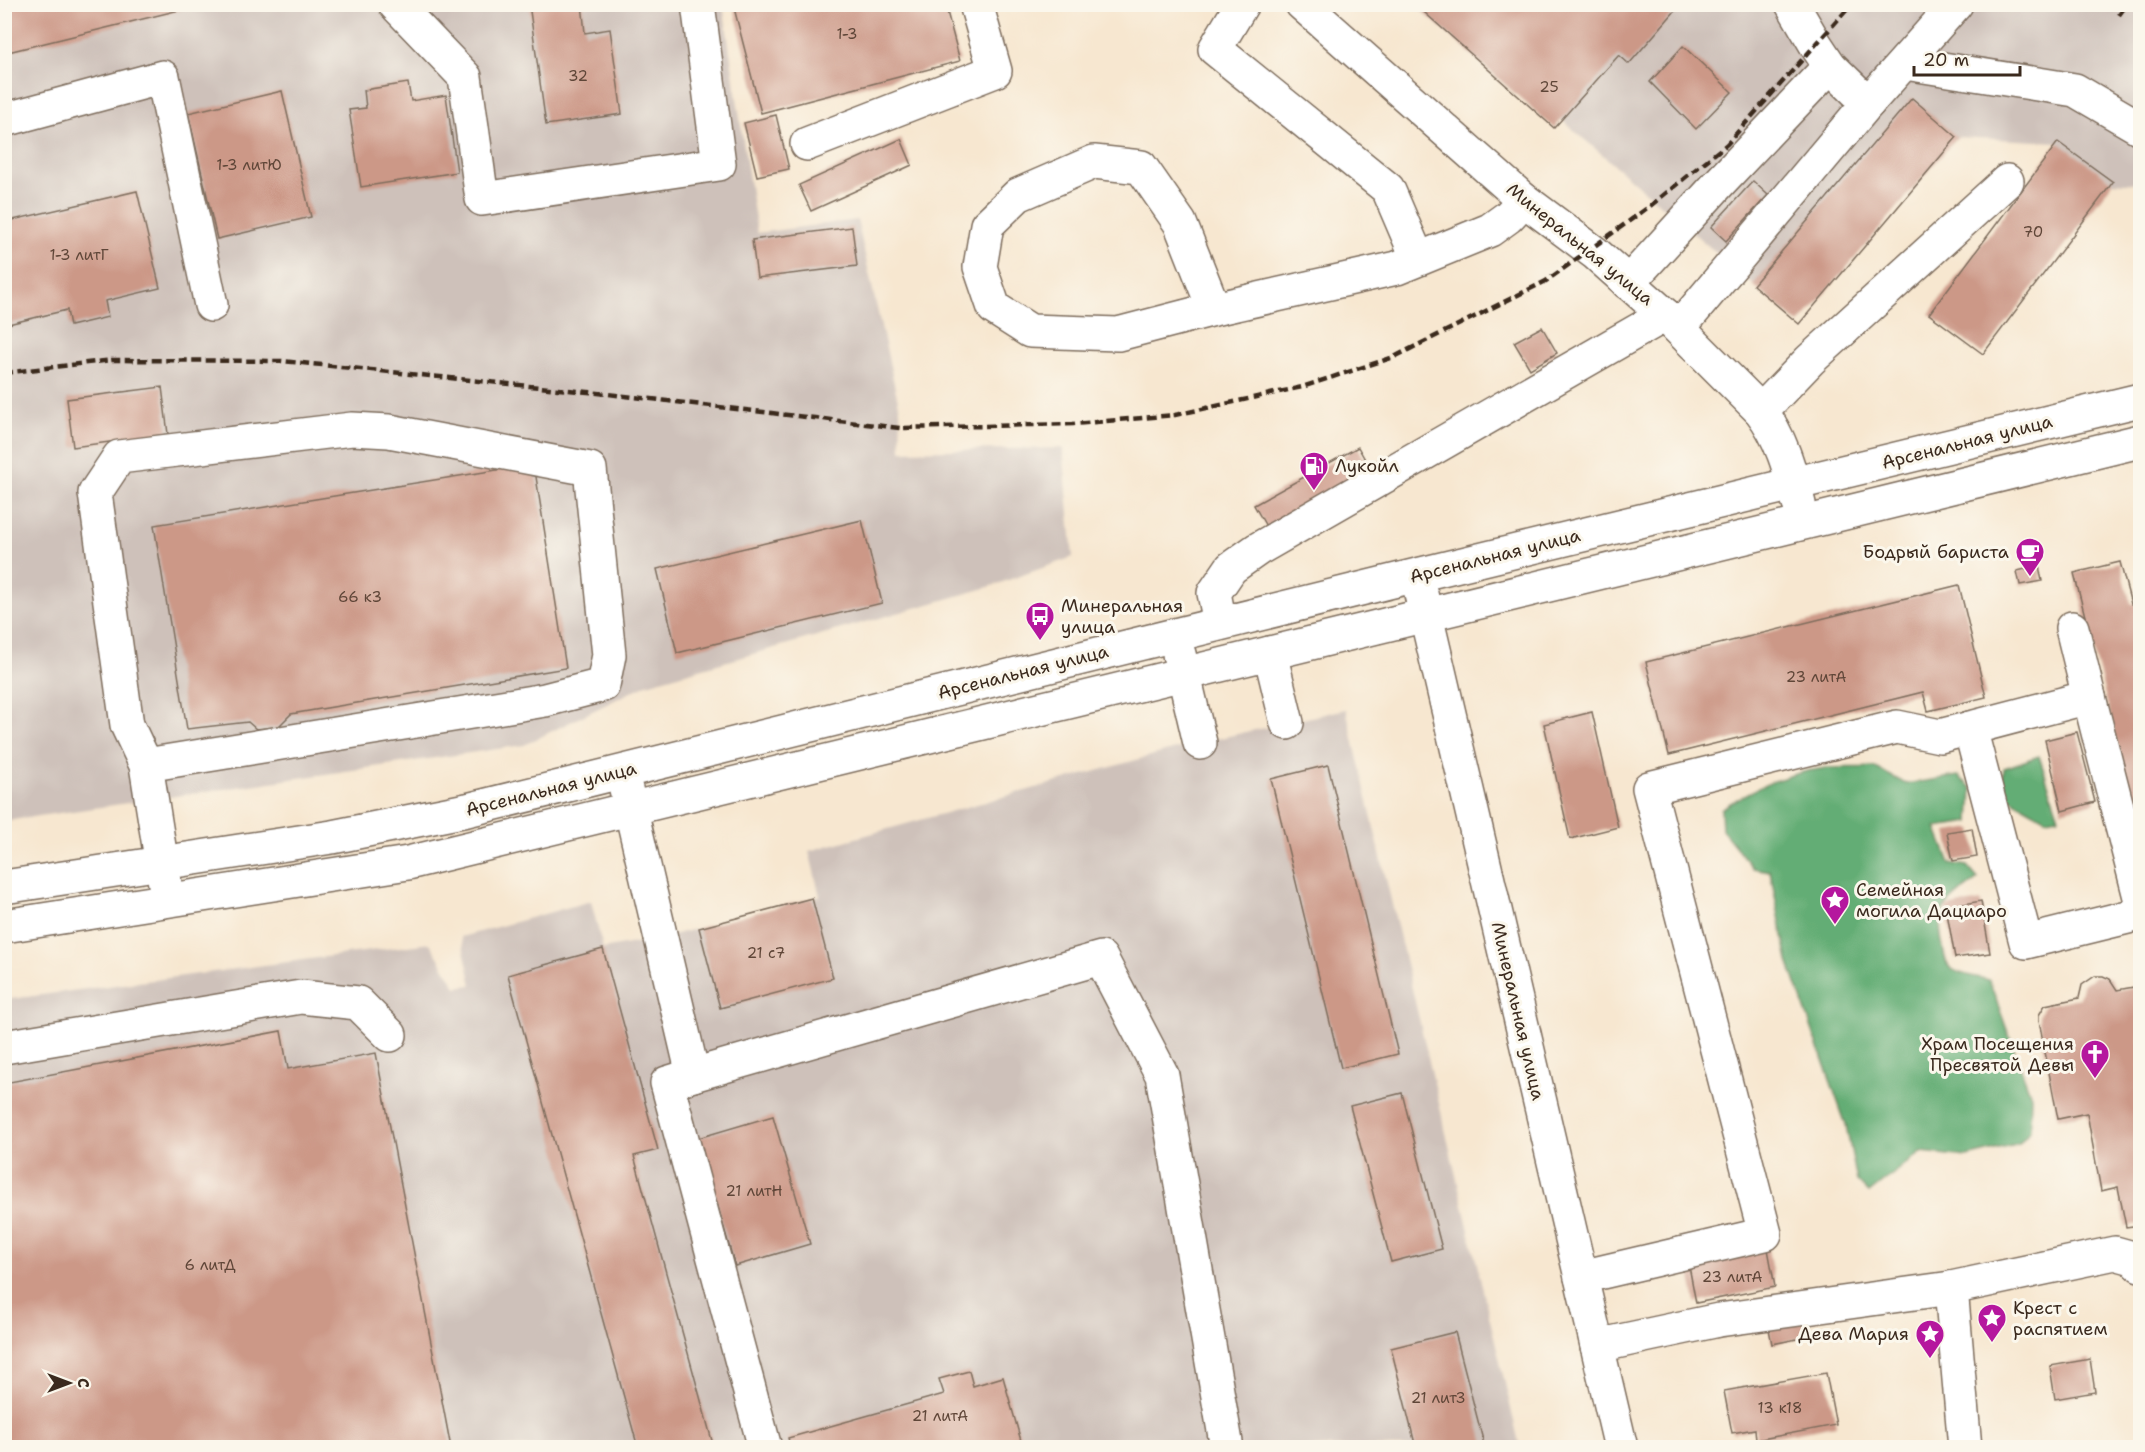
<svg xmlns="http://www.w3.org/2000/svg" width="2145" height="1452" viewBox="0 0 2145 1452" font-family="'Shantell Sans',sans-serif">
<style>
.industrial{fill:#cec1ba}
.forest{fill:#64ad75;stroke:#506c4a;stroke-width:1.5}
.building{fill:#cc9887}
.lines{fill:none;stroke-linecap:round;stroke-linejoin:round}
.minor-casing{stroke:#7d6c5c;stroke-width:36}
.minor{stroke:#fff;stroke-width:33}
.rail{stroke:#3b2a1e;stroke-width:4.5;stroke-dasharray:9 4.5;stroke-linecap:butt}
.labels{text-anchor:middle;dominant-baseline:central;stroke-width:6;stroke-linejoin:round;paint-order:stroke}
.number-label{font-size:15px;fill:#5f4638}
.street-label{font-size:18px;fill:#3b2a1e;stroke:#fbf7ec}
.poi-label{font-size:18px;fill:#3b2a1e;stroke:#fbf7ec;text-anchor:start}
</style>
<rect width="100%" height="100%" fill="#fbf7ec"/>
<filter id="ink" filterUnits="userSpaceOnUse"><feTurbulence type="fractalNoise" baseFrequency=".0167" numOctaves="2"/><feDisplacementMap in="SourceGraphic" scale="12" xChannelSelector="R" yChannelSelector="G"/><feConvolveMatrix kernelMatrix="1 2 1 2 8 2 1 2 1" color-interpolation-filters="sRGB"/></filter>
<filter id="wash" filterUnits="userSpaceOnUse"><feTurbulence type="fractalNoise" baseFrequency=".008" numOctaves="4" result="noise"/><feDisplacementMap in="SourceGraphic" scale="24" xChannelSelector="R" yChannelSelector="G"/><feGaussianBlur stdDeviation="1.35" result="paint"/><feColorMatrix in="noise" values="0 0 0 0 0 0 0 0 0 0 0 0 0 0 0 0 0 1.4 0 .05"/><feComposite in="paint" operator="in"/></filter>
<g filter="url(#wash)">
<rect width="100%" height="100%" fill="#f7e7d0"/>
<g class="industrial">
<polygon points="5,5 723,5 757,233 857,220 900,410 901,451 1063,448 1073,557 989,587 647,684 524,745 5,821"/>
<polygon points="1415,5 2140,5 2140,184 2113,182 2058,142 1957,137 1799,324 1562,120 1554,128"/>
<polygon points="1346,709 1520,1447 5,1447 4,1000 430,943 456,987 472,985 461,937 591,901 603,949 661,938 820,896 809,851 1190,745"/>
</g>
<g class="forest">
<polygon points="2039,756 2059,817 2046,819 2001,793 2004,768"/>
<path d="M1874,767L1906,784L1958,776L1972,788L1970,822L1936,827L1950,863L1967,866L1978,879C1947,903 1934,906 1943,948C1945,956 1945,965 1952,969C1961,975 1978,977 1989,980L2031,1096L2030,1131L2019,1144L1967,1157L1921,1152L1869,1193L1857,1181L1846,1125L1788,961L1770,871L1753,868L1722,830L1721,809C1752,789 1789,772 1826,768C1842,767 1858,768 1874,767Z"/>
</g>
<g id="blocks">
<g class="building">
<polygon points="4,4 200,4 200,5 4,53"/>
<polygon points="529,4 582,4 585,33 610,29 622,114 546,125"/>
<polygon points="746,4 945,4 960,61 761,113 734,8"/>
<polygon points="1415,4 1681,4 1629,64 1619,55 1554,128"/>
<polygon points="1683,46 1732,92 1696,129 1650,82"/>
<polygon points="408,83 411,101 446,95 457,172 361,187 349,110 366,108 364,90"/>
<polygon points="282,91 311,217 217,239 188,113"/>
<polygon points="1912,98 1957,137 1799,324 1753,285"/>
<polygon points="776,115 789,169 757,176 744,123"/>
<polygon points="901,139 912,165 811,211 799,185"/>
<polygon points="2058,142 2113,182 1983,354 1929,314"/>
<polygon points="1753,181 1768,195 1726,241 1711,227"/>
<polygon points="137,191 160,288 105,301 108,317 70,326 67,310 4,325 4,222"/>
<polygon points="852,227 857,266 757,278 752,240"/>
<polygon points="1542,327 1557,353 1530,369 1514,342"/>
<polygon points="162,387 168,434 73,447 67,399"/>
<polygon points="1358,447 1375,477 1271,535 1254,505"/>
<polygon points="534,464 566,668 291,714 278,727 256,729 248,722 187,729 154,525"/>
<polygon points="862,520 882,603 677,653 657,569"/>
<polygon points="2120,562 2131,604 2140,602 2140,833 2074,573"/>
<polygon points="2039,566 2042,581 2020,585 2017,571"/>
<polygon points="1959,585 1986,697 1928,711 1923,692 1669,755 1646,662"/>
<polygon points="1592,712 1618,827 1570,839 1544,724"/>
<polygon points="2077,732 2095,802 2062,811 2045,740"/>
<polygon points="1328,765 1398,1054 1341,1068 1271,779"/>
<polygon points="1972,828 1977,857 1953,861 1947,832"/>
<polygon points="812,898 833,978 720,1008 699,928"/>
<polygon points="1981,901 1990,953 1955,958 1946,907"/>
<polygon points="603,949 658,1150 634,1156 714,1448 638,1448 508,975"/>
<polygon points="2095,976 2103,976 2110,979 2117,990 2140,986 2140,1225 2126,1227 2118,1187 2101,1191 2087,1113 2058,1119 2039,1021 2039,1015 2045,1005 2079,998 2082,985"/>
<polygon points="281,1031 288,1069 376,1053 451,1448 4,1448 4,1083"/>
<polygon points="1402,1093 1442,1249 1391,1262 1350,1106"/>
<polygon points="773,1116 810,1244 735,1266 698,1138"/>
<polygon points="1768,1249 1775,1287 1696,1303 1689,1266"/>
<polygon points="1804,1322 1807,1337 1772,1344 1769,1329"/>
<polygon points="1455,1332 1485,1448 1416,1448 1391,1348"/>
<polygon points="2090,1359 2095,1392 2055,1399 2050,1366"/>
<polygon points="969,1371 973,1386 1003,1377 1023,1448 791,1448 788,1438 944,1394 939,1379"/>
<polygon points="1826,1373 1836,1425 1756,1440 1755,1429 1732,1433 1724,1391"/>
</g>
</g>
</g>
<g filter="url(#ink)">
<use href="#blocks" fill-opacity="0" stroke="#7d6c5c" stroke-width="1.5"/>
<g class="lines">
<g class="minor-casing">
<g id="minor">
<polyline points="395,4 465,77 482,199 719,164 698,4"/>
<polyline points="1242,4 1215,49 1388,189 1418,259"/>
<path d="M1302,4L1524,200L1595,253L1665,315L1761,411C1782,439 1790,471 1799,504"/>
<polyline points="1792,4 1816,45 1830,66 1868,103"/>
<polyline points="1905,63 2075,90 2140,128"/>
<polyline points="4,120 163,77 211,305"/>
<polyline points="807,144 995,71 976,4"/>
<polyline points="1628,283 1722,180 1830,66"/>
<polyline points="1214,309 1180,223 1141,167 1094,162 1018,195 987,225 980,267 994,308 1030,331 1118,334 1214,309 1397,268 1490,230 1508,217 1524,200"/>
<polyline points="1679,328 1868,103 1956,4"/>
<polyline points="1761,411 1810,360 2007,181"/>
<polyline points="1421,594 1621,1448"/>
<polyline points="1220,623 1214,593 1231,568 1258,549 1665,315"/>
<polyline points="1270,653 1287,723"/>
<polyline points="1179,654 1200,743"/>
<polyline points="2089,697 2140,897"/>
<polyline points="1970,728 2026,942 2140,914"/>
<polyline points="146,765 545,700 603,685 609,655 590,469 389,431 352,429 119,457 95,493 127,725 146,765 165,884"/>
<polyline points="626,789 693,1075 1101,958 1162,1075 1227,1448"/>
<polyline points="4,887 332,837 467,810 1417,575 2140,400"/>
<polyline points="4,926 408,863 2140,441"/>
<polyline points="4,1047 301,997 358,1003 390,1035"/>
<polyline points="693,1075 667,1083 765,1448"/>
<polyline points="1581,1277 1765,1234 1649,788 1897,727 1940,736 2089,697 2072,628"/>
<polyline points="1951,1288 1965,1448"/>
<polyline points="1597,1346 1719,1320 1951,1288 2115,1253 2133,1258 2140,1265"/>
</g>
</g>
<use href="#minor" class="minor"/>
<g class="rail">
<polyline points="2119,15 2127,4"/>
<polyline points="4,373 112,360 282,361 608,394 900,428 1073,424 1175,415 1302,387 1394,357 1546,281 1650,206 1727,144 1852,4"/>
</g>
</g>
</g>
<defs>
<g id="fuel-pin" transform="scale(1.5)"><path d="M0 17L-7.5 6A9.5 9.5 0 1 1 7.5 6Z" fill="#b5179e" stroke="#fbf7ec"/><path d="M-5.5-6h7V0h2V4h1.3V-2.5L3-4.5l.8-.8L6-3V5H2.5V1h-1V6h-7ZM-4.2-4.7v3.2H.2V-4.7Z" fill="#fff"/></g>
<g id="cafe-pin" transform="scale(1.5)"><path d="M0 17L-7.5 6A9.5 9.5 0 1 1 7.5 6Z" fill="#b5179e" stroke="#fbf7ec"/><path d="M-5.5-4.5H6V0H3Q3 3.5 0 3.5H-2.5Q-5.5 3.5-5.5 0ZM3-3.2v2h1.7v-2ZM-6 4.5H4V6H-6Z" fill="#fff"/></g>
<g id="bus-pin" transform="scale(1.5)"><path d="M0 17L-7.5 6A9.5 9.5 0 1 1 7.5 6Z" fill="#b5179e" stroke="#fbf7ec"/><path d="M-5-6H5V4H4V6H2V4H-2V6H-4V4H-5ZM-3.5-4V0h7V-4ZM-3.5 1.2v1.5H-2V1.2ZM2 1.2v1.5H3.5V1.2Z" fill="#fff"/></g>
<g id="sight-pin" transform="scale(1.5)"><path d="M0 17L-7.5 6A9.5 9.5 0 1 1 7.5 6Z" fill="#b5179e" stroke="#fbf7ec"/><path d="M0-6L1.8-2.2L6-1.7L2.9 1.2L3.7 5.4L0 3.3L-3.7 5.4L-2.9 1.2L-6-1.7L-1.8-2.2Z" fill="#fff"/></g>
<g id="church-pin" transform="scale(1.5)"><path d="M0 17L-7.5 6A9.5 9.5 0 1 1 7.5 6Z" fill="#b5179e" stroke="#fbf7ec"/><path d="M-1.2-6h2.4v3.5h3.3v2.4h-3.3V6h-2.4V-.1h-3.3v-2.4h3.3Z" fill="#fff"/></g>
</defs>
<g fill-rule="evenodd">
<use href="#fuel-pin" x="1314" y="466"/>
<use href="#cafe-pin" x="2030" y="552"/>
<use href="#bus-pin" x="1040" y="616"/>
<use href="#sight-pin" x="1835" y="900"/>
<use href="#church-pin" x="2095" y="1054"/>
<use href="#sight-pin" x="1992" y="1318"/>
<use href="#sight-pin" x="1930" y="1334"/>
</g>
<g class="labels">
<g class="number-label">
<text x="847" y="34">1-3</text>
<text x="578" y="76">32</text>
<text x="1549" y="87">25</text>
<text x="249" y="165">1-3 литЮ</text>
<text x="2033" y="232">70</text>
<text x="79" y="255">1-3 литГ</text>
<text x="360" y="597">66 к3</text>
<text x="1816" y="677">23 литА</text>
<text x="766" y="953">21 с7</text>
<text x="754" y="1191">21 литН</text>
<text x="210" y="1265">6 литД</text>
<text x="1732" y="1277">23 литА</text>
<text x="1438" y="1398">21 литЗ</text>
<text x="1780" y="1408">13 к18</text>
<text x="940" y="1416">21 литА</text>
</g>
<g class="street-label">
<text transform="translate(1580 244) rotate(39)">Минеральная улица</text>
<text transform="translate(1967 442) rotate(-14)">Арсенальная улица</text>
<text transform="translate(1495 556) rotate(-14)">Арсенальная улица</text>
<text transform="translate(1023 672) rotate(-14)">Арсенальная улица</text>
<text transform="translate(551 789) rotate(-14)">Арсенальная улица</text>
<text transform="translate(1518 1011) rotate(77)">Минеральная улица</text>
</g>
<g class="poi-label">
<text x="1335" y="466">Лукойл</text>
<text x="2009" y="552" text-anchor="end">Бодрый бариста</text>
<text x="1061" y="606">Минеральная<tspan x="1061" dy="21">улица</tspan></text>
<text x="1856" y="890">Семейная<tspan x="1856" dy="21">могила Дациаро</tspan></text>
<text x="2074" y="1044" text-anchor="end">Храм Посещения<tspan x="2074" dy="21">Пресвятой Девы</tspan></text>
<text x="2013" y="1308">Крест с<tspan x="2013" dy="21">распятием</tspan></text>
<text x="1909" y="1334" text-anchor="end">Дева Мария</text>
</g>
</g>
<rect width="2145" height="1452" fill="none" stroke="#fbf7ec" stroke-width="24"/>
<g transform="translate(69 1383) rotate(90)" stroke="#fbf7ec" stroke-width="4.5" paint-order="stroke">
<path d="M0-4.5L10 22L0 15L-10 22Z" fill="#3b2a1e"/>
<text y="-9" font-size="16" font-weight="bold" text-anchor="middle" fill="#3b2a1e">С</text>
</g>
<path d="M1914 66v9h106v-9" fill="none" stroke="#3b2a1e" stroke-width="3"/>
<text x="1923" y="66" font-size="18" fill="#3b2a1e" stroke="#fbf7ec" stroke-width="4.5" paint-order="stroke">20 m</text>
</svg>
